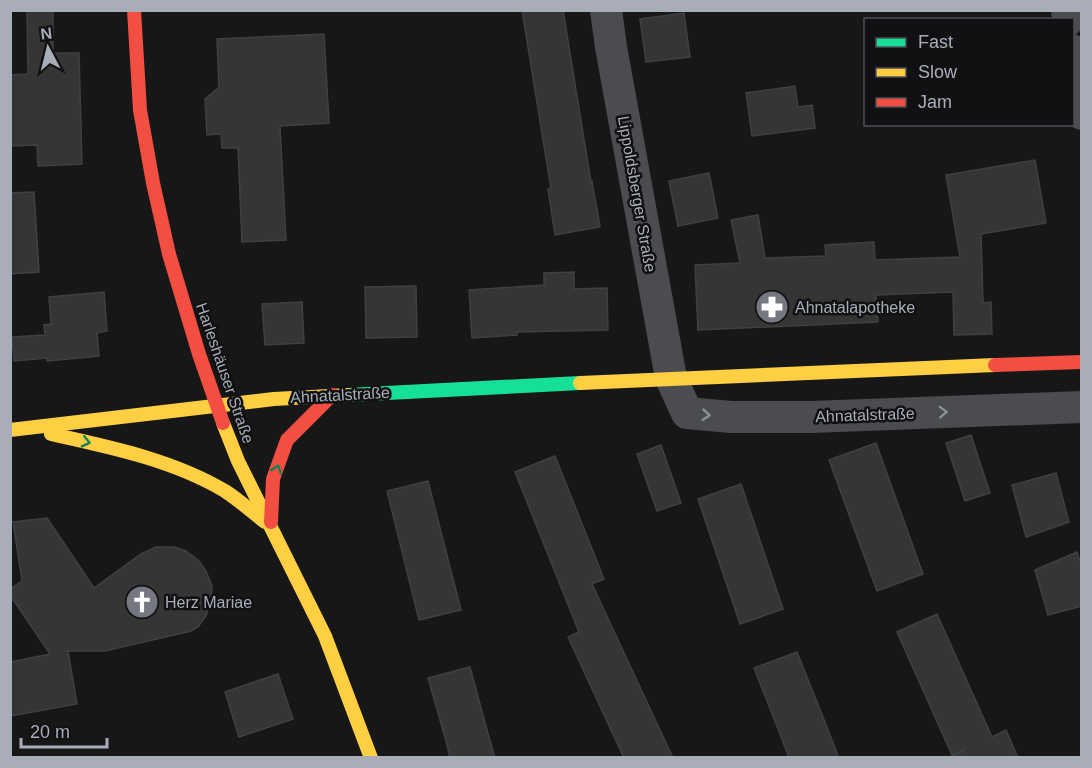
<svg xmlns="http://www.w3.org/2000/svg" width="1092" height="768" viewBox="0 0 1092 768" font-family="Helvetica,sans-serif">
<style>
.building{fill:#353536;stroke:#3f4043;stroke-width:1.5}
.lines{fill:none;stroke-linecap:round;stroke-linejoin:round}
.street{stroke:#4b4c50;stroke-width:32}
.fast{stroke:#16e098;stroke-width:14}
.slow{stroke:#ffcf43;stroke-width:14}
.jam{stroke:#f24e42;stroke-width:14}
.oneway{stroke:#8c9099}
.oneway2{stroke:#14835c}
.labels{text-anchor:middle;dominant-baseline:central;stroke-width:5;stroke-linejoin:round;paint-order:stroke}
.street-label{font-size:16px;fill:#a8adb8;stroke:#111113}
.poi-label{font-size:16px;fill:#a8adb8;stroke:#111113;text-anchor:start}
</style>
<rect width="100%" height="100%" fill="#171717"/>
<g class="building">
<polygon points="27,10 53,10 53,53 79,53 82,164 38,166 37,145 10,146 10,75 28,74"/>
<polygon points="522,10 563,10 591,182 592,181 600,227 555,235 548,189 551,189"/>
<polygon points="684,13 690,57 646,62 640,19"/>
<polygon points="324,34 329,123 280,126 286,240 242,242 238,148 222,148 221,134 207,135 205,99 219,87 217,39"/>
<polygon points="795,86 798,107 812,105 815,128 752,136 746,93"/>
<polygon points="1035,160 1046,223 981,234 983,303 991,302 992,334 954,335 953,292 876,295 878,322 698,330 695,265 740,263 731,220 758,215 765,258 826,256 825,245 874,242 875,260 960,257 946,175"/>
<polygon points="709,173 718,218 678,226 669,181"/>
<polygon points="34,192 39,272 10,274 10,193"/>
<polygon points="574,272 574,289 607,288 608,330 517,332 517,335 472,338 469,290 544,285 544,273"/>
<polygon points="416,286 417,337 366,338 365,287"/>
<polygon points="104,292 107,331 97,333 99,356 47,361 47,358 14,361 12,337 45,335 44,325 51,324 49,297"/>
<polygon points="302,302 304,343 265,345 262,304"/>
<polygon points="971,435 990,493 965,501 946,443"/>
<polygon points="876,443 923,574 877,591 829,460"/>
<polygon points="661,445 681,503 657,511 637,454"/>
<polygon points="555,456 604,579 592,584 673,758 624,758 568,637 579,632 515,472"/>
<polygon points="1056,473 1069,522 1026,537 1012,485"/>
<polygon points="428,481 461,610 419,620 387,491"/>
<polygon points="741,484 783,609 740,624 698,499"/>
<polygon points="47,518 94,588 141,554 156,547 174,547 186,551 199,561 206,571 212,586 211,598 206,616 198,627 191,631 105,651 68,651 77,704 10,716 10,662 50,654 10,595 10,589 22,581 13,522"/>
<polygon points="1077,552 1082,568 1082,606 1048,615 1035,570"/>
<polygon points="937,614 992,737 1006,730 1018,758 948,758 966,749 952,755 897,632"/>
<polygon points="797,652 823,717 839,758 789,758 780,734 754,668"/>
<polygon points="470,667 487,730 495,758 450,758 446,741 428,678"/>
<polygon points="278,674 293,719 239,737 225,692"/>
</g>
<g class="lines">
<g class="street">
<polyline points="606,10 611,47 671,378 687,413 731,417 811,417 1082,407"/>
<polyline points="1067,10 1068,20"/>
<polyline points="1072,50 1082,114"/>
</g>
<polyline class="fast" points="348,395 580,383"/>
<g class="slow">
<polyline points="580,383 995,365"/>
<polyline points="223,423 238,461 325,636 371,758"/>
<polyline points="10,430 274,399 348,395"/>
<path d="M51,434C110,447 173,460 225,491C239,500 252,512 265,522"/>
</g>
<g class="jam">
<polyline points="134,10 140,110 153,183 169,254 199,354 223,423"/>
<polyline points="995,365 1082,362"/>
<polyline points="271,522 273,479 287,440 332,395"/>
</g>
</g>
<defs><path id="oneway-chevron" d="M-2-3.5L2.5 0L-2 3.5" fill="none" stroke-width="1.6" stroke-linecap="round" stroke-linejoin="round" transform="scale(1.5)"/></defs>
<g class="oneway">
<use href="#oneway-chevron" transform="translate(943 412) rotate(-2)"/>
<use href="#oneway-chevron" transform="translate(706 415) rotate(5)"/>
</g>
<g class="oneway2">
<use href="#oneway-chevron" transform="translate(86 442) rotate(13)"/>
<use href="#oneway-chevron" transform="translate(277 469) rotate(-70)"/>
</g>
<defs>
<g id="pharmacy-disc" transform="scale(1.725)"><circle r="9.5" fill="#757880" stroke="#111113"/><path d="M-2-6h4v4h4v4h-4v4h-4v-4h-4v-4h4Z" fill="#fff"/></g>
<g id="church-disc" transform="scale(1.725)"><circle r="9.5" fill="#757880" stroke="#111113"/><path d="M-1.2-6h2.4v3.5h3.3v2.4h-3.3V6h-2.4V-.1h-3.3v-2.4h3.3Z" fill="#fff"/></g>
</defs>
<g fill-rule="evenodd">
<use href="#pharmacy-disc" x="772" y="307"/>
<use href="#church-disc" x="142" y="602"/>
</g>
<g class="labels">
<g class="street-label">
<text transform="translate(637 194) rotate(80)">Lippoldsberger Straße</text>
<text transform="translate(225 373) rotate(71)">Harleshäuser Straße</text>
<text transform="translate(340 395) rotate(-3)">Ahnatalstraße</text>
<text transform="translate(865 415) rotate(-2)">Ahnatalstraße</text>
</g>
<g class="poi-label">
<text x="795" y="307">Ahnatalapotheke</text>
<text x="165" y="602">Herz Mariae</text>
</g>
</g>
<rect width="1092" height="768" fill="none" stroke="#a8adb8" stroke-width="24"/>
<rect x="864" y="18" width="210" height="108" fill="#111113" stroke="#4d4f55" stroke-width="1.5"/>
<rect x="876" y="38" width="30" height="9" fill="#16e098" stroke="#4d4f55" stroke-width="1.5"/>
<text x="918" y="48" font-size="18" fill="#a8adb8">Fast</text>
<rect x="876" y="68" width="30" height="9" fill="#ffcf43" stroke="#4d4f55" stroke-width="1.5"/>
<text x="918" y="78" font-size="18" fill="#a8adb8">Slow</text>
<rect x="876" y="98" width="30" height="9" fill="#f24e42" stroke="#4d4f55" stroke-width="1.5"/>
<text x="918" y="108" font-size="18" fill="#a8adb8">Jam</text>
<g transform="translate(48 48) rotate(353)" stroke="#111113" stroke-width="4.5" paint-order="stroke">
<path d="M0-4.5L10 22L0 15L-10 22Z" fill="#a8adb8"/>
<text y="-9" font-size="16" font-weight="bold" text-anchor="middle" fill="#a8adb8">N</text>
</g>
<path d="M21 738v9h86v-9" fill="none" stroke="#a8adb8" stroke-width="3"/>
<text x="30" y="738" font-size="18" fill="#a8adb8" stroke="#111113" stroke-width="4.5" paint-order="stroke">20 m</text>
</svg>
